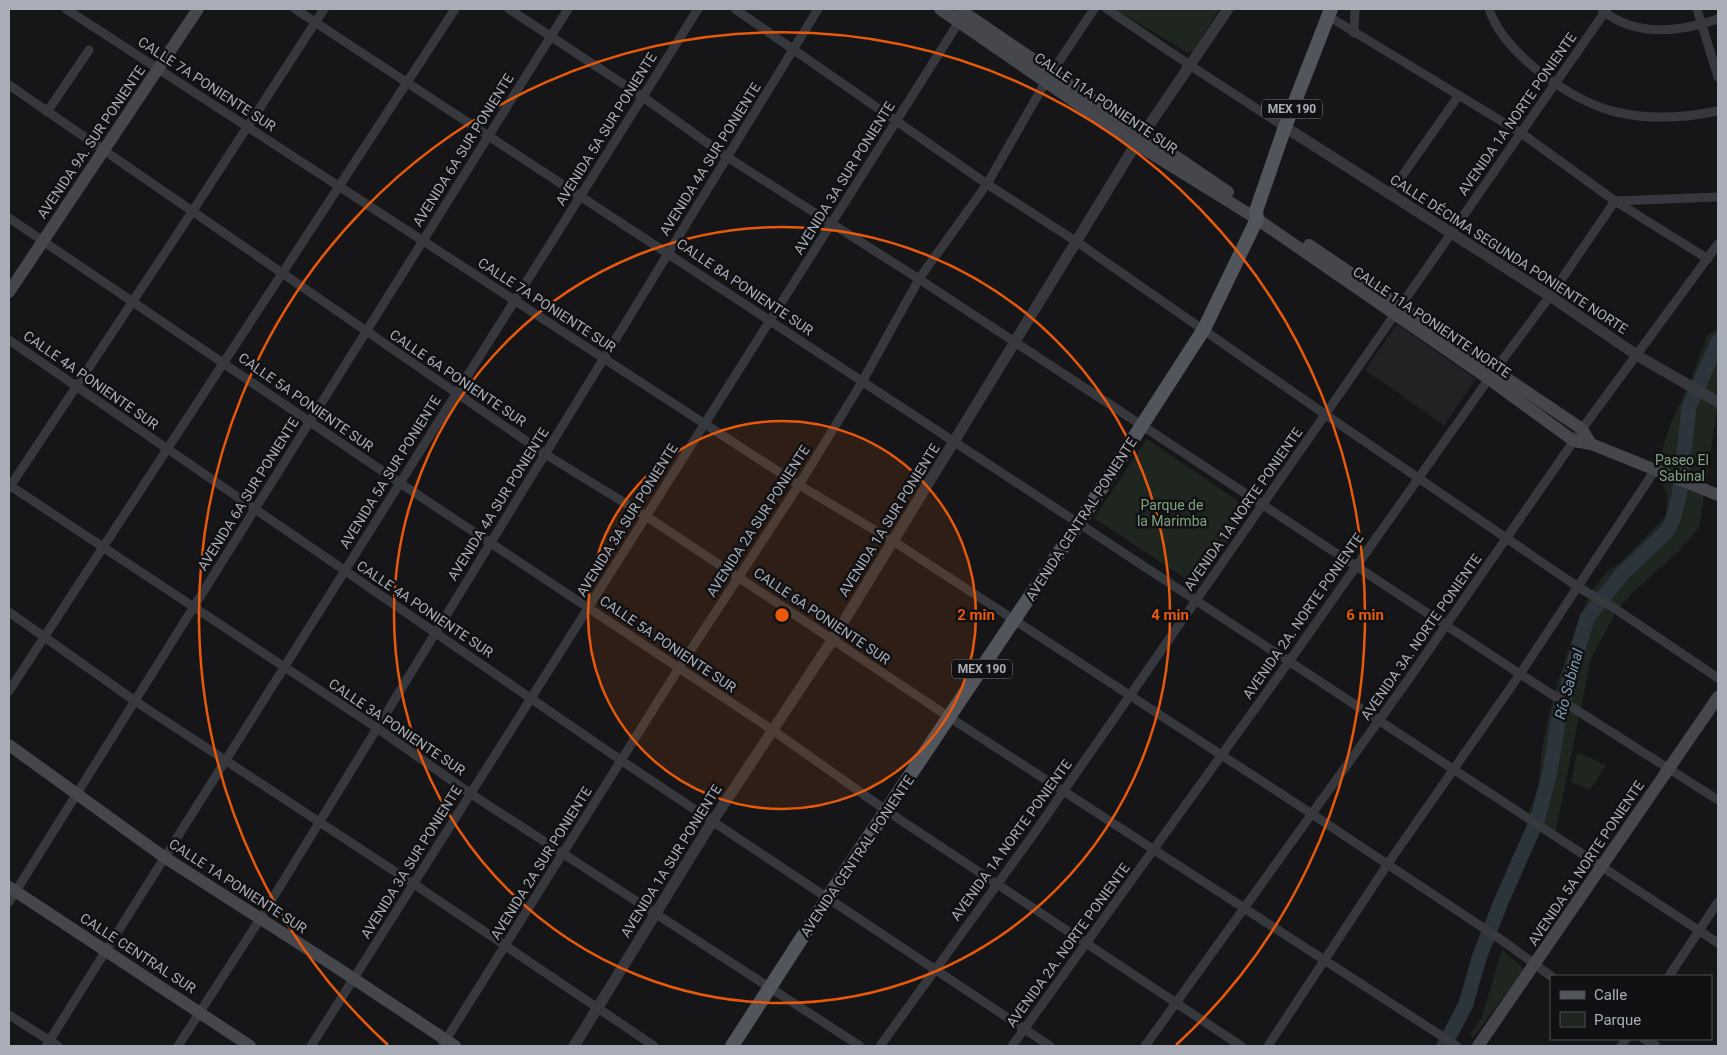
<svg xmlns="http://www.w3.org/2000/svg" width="1727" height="1055" viewBox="0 0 1727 1055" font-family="Roboto,sans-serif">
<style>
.built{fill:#222225}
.green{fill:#1e261f}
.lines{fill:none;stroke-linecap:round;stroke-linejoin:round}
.river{stroke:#2c353c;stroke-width:15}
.minor{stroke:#37383d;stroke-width:9}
.tertiary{stroke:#37383d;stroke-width:11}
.secondary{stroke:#45474d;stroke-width:12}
.primary{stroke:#53555c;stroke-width:14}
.ring{fill:none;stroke:#e8590c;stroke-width:2.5}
.labels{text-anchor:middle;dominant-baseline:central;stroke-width:5;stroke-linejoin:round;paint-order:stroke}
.shield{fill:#111113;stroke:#7b7e86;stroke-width:1}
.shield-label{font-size:12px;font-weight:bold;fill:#a8adb8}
.street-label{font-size:14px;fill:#a8adb8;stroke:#111113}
.park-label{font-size:14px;fill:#7fa381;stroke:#111113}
.water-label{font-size:15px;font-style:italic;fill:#7f9bb3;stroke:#111113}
.centre{fill:#e8590c;stroke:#111113;stroke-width:2.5}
.ring-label{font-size:15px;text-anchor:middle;font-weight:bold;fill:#e8590c;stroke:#111113;stroke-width:5;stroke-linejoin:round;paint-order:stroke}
</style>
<rect width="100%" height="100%" fill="#161618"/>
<polygon class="built" points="1397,324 1476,379 1444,425 1365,370"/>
<g class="green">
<polygon points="1115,9 1219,9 1193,51 1188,53"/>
<polygon points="1718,328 1718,388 1716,392 1718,404 1699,528 1678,552 1633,592 1617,610 1591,659 1555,834 1527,816 1538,789 1542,748 1553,698 1574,632 1590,593 1606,573 1621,562 1666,516 1667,493 1655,470 1672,420 1689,385 1707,336"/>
<polygon points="1147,439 1250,509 1198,587 1094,518"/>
<polygon points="1577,752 1606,765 1590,790 1571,782"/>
<polygon points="1502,949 1524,969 1473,1038 1470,1034 1482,1017"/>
</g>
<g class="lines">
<polyline class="river" points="1444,1046 1466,1004 1479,958 1501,902 1538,818 1550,771 1559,716 1587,618 1622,574 1667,531 1673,519 1679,496 1689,407 1718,342"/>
<g class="minor">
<polyline points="66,9 799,485 893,541 1312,814 1503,941 1551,976"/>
<polyline points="295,9 1718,943"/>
<polyline points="509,9 643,97 727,157 919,279 1520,674 1718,800"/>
<polyline points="735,9 987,184 1077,242 1326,415 1578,587 1614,608 1718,678"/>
<polyline points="1107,9 1191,66 1285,127"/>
<path d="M1489,9C1503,53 1572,102 1616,112C1650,120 1684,118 1718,111"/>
<polyline points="1697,9 1718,77"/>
<path d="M1602,10C1636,38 1680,32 1718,19"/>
<polyline points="1328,16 1521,133 1615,201 1708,259"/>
<polyline points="1354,33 1355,9"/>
<polyline points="9,85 545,454 646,516 949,717 1457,1046"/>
<polyline points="47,112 89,50"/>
<polyline points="1390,193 1459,95"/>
<polyline points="1615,201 1718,197"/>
<polyline points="9,218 400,483 771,729 887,811 1241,1046"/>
<polyline points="9,340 622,761 1050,1046"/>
<polyline points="9,485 377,728 471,794 860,1046"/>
<polyline points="9,488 192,212 324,9"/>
<polyline points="9,612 135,701 414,884 654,1046"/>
<polyline points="9,691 455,9"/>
<polyline points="9,902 568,9"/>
<polyline points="1669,976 1718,902"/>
<polyline points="9,1015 58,1046"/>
<polyline points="1644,1039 1656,1046"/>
<polyline points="46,1046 698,9"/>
<polyline points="178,1046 260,919 818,9"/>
<polyline points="311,1046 962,17"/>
<polyline points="442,1046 679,668 799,485 862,382 919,279 987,184 1046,81 1094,9"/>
<polyline points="880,1046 1033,835 1607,9"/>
<polyline points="1012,1046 1290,660 1495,370 1550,296 1615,201"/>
<polyline points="1145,1046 1408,680 1582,429 1718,244"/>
<polyline points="1268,1046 1387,865 1520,674 1655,470"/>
<polyline points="1621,1046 1626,1039"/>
</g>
<g class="tertiary">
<polyline points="1285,127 1550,296 1638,356 1718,402"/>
<polyline points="574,1046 712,822 833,639 1131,152 1228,9"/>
</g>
<g class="secondary">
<polyline points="940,9 1136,144 1257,219 1489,379 1574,441 1591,444 1718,495"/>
<polyline points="959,9 1228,192"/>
<polyline points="1309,245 1582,429 1591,444"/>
<polyline points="9,292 198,9"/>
<polyline points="9,745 164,857 333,965 455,1046"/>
<polyline points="9,887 250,1046"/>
<polyline points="1478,1046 1718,697"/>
</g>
<polyline class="primary" points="732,1046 827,899 1079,523 1204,329 1257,219 1256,211 1285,127 1331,9"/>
</g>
<circle cx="782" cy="615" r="194" fill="#e8590c" fill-opacity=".12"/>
<g class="ring">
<circle cx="782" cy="615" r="194"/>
<circle cx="782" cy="615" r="388"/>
<path d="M388 1045A583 583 0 1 1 1176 1045"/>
</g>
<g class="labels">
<g class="shield">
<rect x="1262" y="99.5" width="60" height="19" rx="4"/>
<rect x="952" y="659.5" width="60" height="19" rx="4"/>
</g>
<g class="shield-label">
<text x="1292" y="109">MEX 190</text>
<text x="982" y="669">MEX 190</text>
</g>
<g class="street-label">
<text transform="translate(207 84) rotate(33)">CALLE 7A PONIENTE SUR</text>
<text transform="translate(1106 103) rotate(34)">CALLE 11A PONIENTE SUR</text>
<text transform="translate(1517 114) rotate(-55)">AVENIDA 1A NORTE PONIENTE</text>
<text transform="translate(606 129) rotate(-58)">AVENIDA 5A SUR PONIENTE</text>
<text transform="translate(91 142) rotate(-56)">AVENIDA 9A. SUR PONIENTE</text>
<text transform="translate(463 150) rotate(-58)">AVENIDA 6A SUR PONIENTE</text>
<text transform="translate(710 159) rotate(-58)">AVENIDA 4A SUR PONIENTE</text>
<text transform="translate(844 178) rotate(-58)">AVENIDA 3A SUR PONIENTE</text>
<text transform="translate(1509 254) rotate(33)">CALLE DÉCIMA SEGUNDA PONIENTE NORTE</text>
<text transform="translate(745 287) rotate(34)">CALLE 8A PONIENTE SUR</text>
<text transform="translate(547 305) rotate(33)">CALLE 7A PONIENTE SUR</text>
<text transform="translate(1432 322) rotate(34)">CALLE 11A PONIENTE NORTE</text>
<text transform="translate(458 378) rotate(34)">CALLE 6A PONIENTE SUR</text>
<text transform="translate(91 380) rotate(35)">CALLE 4A PONIENTE SUR</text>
<text transform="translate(306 402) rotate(35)">CALLE 5A PONIENTE SUR</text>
<text transform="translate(390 472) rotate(-58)">AVENIDA 5A SUR PONIENTE</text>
<text transform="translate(248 494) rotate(-58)">AVENIDA 6A SUR PONIENTE</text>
<text transform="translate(498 504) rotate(-58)">AVENIDA 4A SUR PONIENTE</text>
<text transform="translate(1243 509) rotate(-55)">AVENIDA 1A NORTE PONIENTE</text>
<text transform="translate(1081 519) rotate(-57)">AVENIDA CENTRAL PONIENTE</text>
<text transform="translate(627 520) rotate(-58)">AVENIDA 3A SUR PONIENTE</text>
<text transform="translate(889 520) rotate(-58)">AVENIDA 1A SUR PONIENTE</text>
<text transform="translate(758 521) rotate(-57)">AVENIDA 2A SUR PONIENTE</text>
<text transform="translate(425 609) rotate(34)">CALLE 4A PONIENTE SUR</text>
<text transform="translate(822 616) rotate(34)">CALLE 6A PONIENTE SUR</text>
<text transform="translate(1303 616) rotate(-55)">AVENIDA 2A. NORTE PONIENTE</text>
<text transform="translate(1421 637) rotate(-55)">AVENIDA 3A. NORTE PONIENTE</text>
<text transform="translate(668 644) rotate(34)">CALLE 5A PONIENTE SUR</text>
<text transform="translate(397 727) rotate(34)">CALLE 3A PONIENTE SUR</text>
<text transform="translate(1011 840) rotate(-54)">AVENIDA 1A NORTE PONIENTE</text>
<text transform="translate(857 856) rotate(-56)">AVENIDA CENTRAL PONIENTE</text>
<text transform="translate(671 861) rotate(-58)">AVENIDA 1A SUR PONIENTE</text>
<text transform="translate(411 862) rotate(-58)">AVENIDA 3A SUR PONIENTE</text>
<text transform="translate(541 863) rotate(-58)">AVENIDA 2A SUR PONIENTE</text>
<text transform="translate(1586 863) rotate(-56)">AVENIDA 5A NORTE PONIENTE</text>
<text transform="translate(238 886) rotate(33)">CALLE 1A PONIENTE SUR</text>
<text transform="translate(1068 945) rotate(-54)">AVENIDA 2A. NORTE PONIENTE</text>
<text transform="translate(138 953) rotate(33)">CALLE CENTRAL SUR</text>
</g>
<g class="park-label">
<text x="1682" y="460">Paseo El<tspan x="1682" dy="16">Sabinal</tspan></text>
<text x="1172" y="505">Parque de<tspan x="1172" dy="16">la Marimba</tspan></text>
</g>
<g class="water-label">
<text transform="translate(1569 684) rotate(-75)">Río Sabinal</text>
</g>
</g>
<circle cx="782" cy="615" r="8" class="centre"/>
<g class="ring-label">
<text x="976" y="620">2 min</text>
<text x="1170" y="620">4 min</text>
<text x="1365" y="620">6 min</text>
</g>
<rect width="1727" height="1055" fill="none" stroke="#a8adb8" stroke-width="20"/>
<rect x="1550" y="975" width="162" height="65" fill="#111113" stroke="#4d4f55"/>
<rect x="1560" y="991" width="25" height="8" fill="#53555c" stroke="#4d4f55"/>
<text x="1594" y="1000" font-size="15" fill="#a8adb8">Calle</text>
<rect x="1560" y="1012" width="25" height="15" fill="#1e261f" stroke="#4d4f55"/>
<text x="1594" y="1025" font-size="15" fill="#a8adb8">Parque</text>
</svg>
